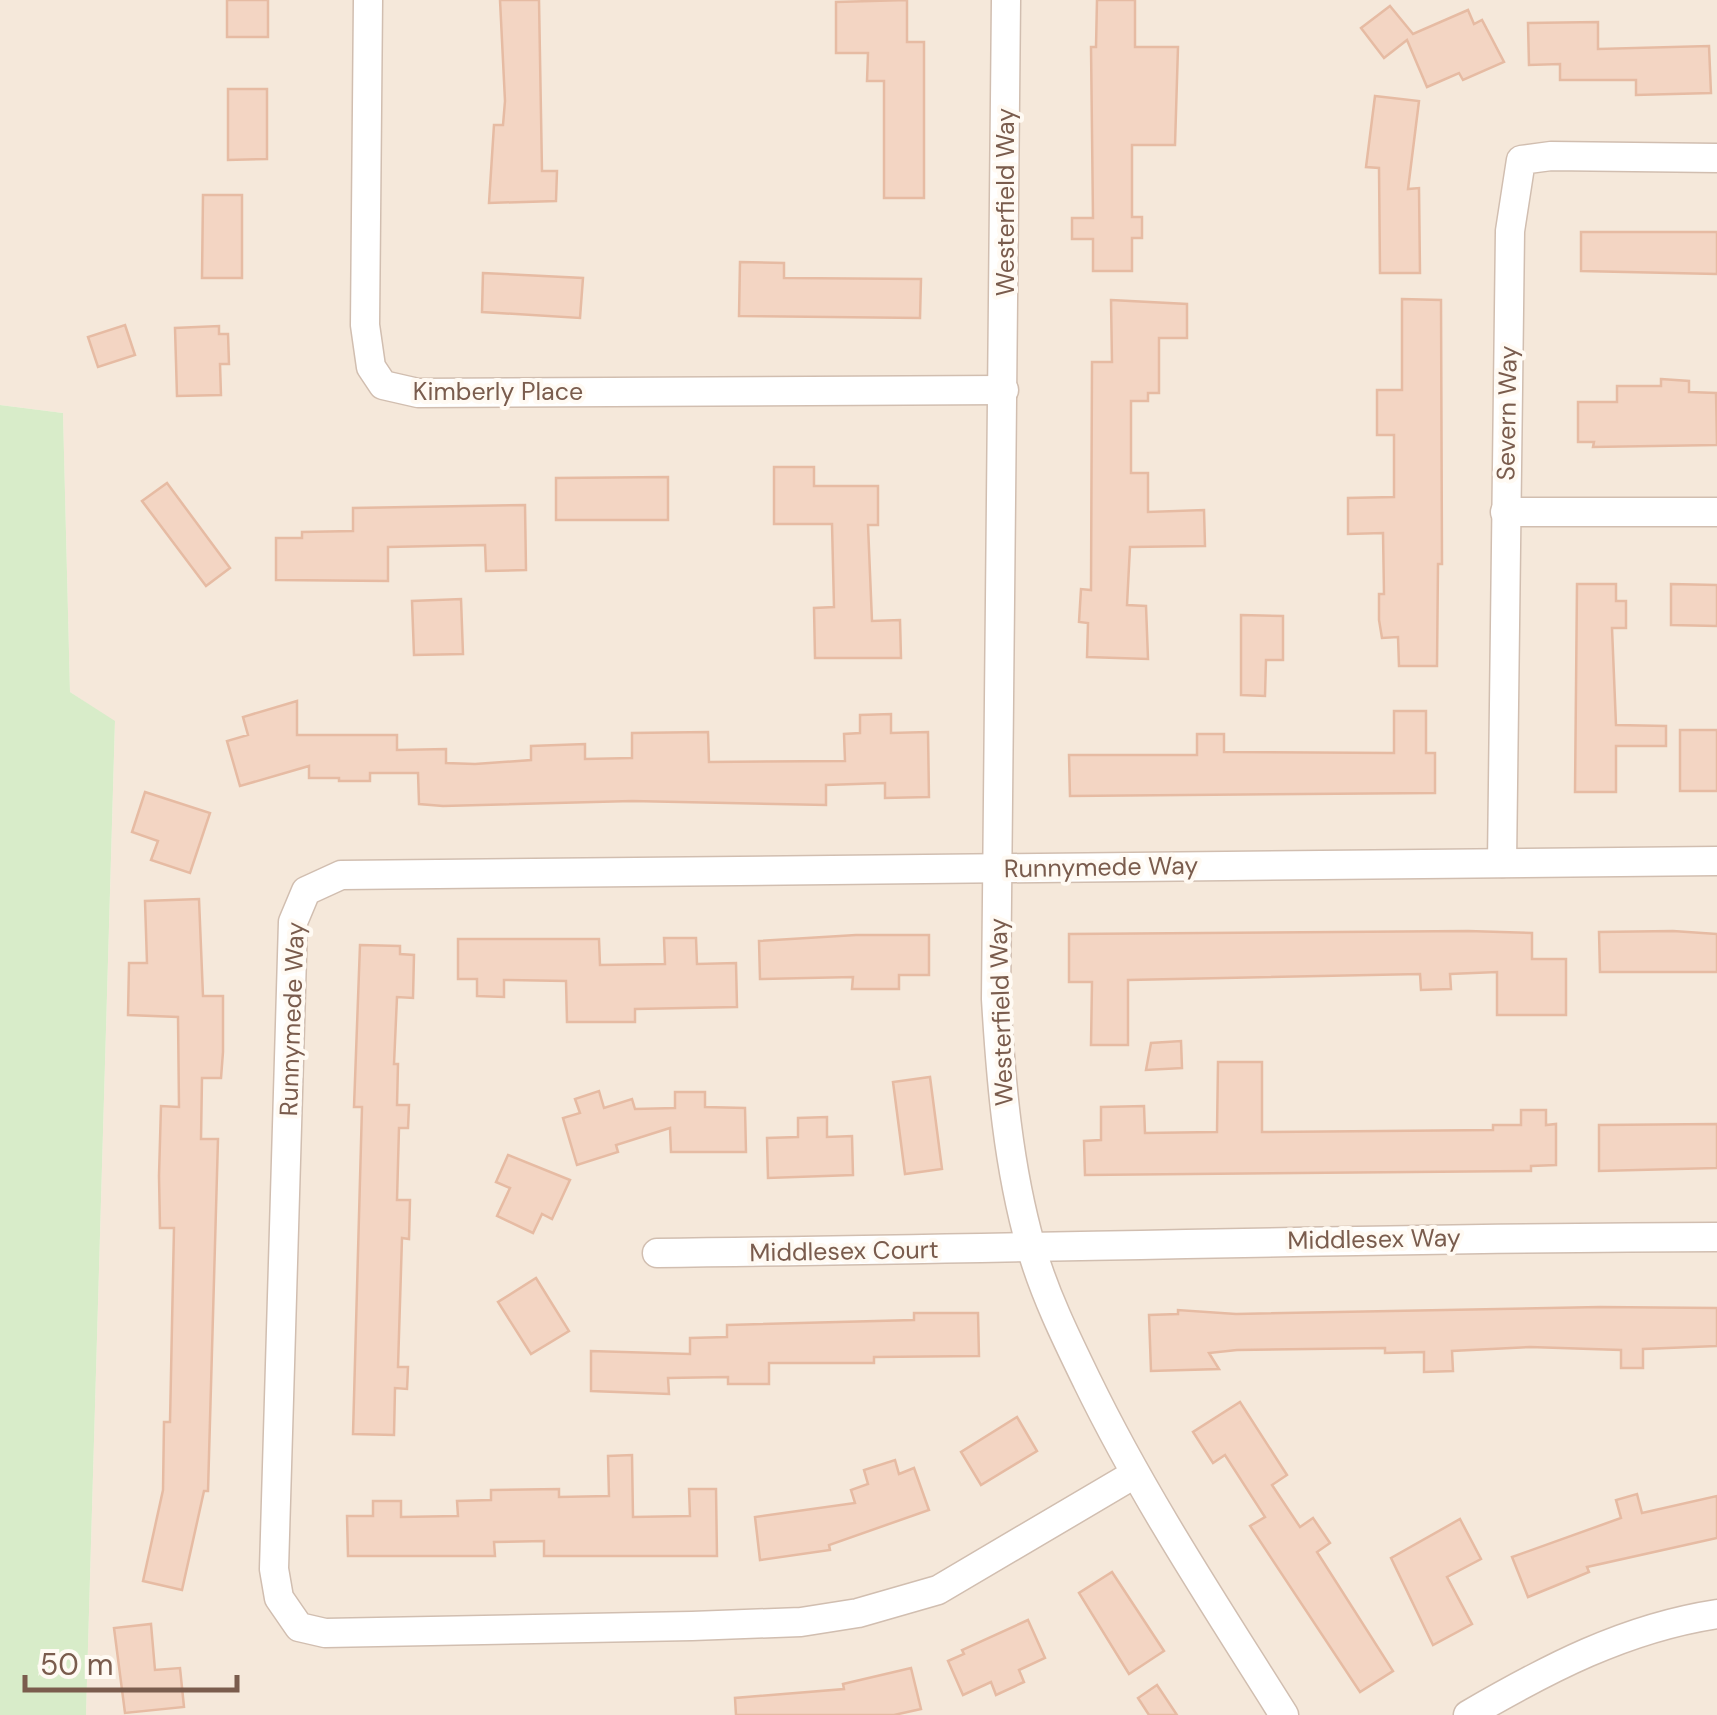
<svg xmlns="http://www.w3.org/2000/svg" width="1717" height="1715" viewBox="0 0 1717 1715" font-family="'DM Sans',sans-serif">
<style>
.residential{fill:#f5e8da}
.green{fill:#d8ecc9}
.building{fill:#f3d5c3;stroke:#e6bba3;stroke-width:2.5}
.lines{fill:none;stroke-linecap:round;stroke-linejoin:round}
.street-casing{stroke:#d1beb0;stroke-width:31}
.street{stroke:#fff;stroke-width:28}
.labels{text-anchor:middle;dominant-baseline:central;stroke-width:8;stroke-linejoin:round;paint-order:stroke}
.street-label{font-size:25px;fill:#7a5c4d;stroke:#fffaf3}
</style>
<rect width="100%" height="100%" fill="#fdf6ec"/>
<polygon class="residential" points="0,0 1717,0 1717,1715 86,1715 115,722 70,692 63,413 0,405"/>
<polygon class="green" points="0,405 63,413 70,692 115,721 86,1715 0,1715"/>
<g class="building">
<rect x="227" y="0" width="41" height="37"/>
<polygon points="500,0 539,0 542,171 557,171 556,201 489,203 494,125 503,125 505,101"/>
<polygon points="907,0 907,42 924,42 924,198 884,198 884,81 867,81 868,53 836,53 836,2"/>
<polygon points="1097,0 1135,0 1135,47 1178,47 1175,145 1132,145 1132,217 1142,217 1142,238 1132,238 1132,271 1093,271 1093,239 1072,239 1072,218 1093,218 1091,47 1096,47"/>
<polygon points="1390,6 1413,34 1468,10 1474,24 1482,20 1504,62 1463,80 1459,73 1427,87 1407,40 1384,58 1361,28"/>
<polygon points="1598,22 1598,49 1709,46 1711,93 1636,95 1636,80 1560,80 1560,64 1529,65 1528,23"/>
<polygon points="228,89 267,89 267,159 228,160"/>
<polygon points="1375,96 1419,101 1408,189 1419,188 1420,273 1380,273 1379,168 1366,167"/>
<polygon points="203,195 242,195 242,278 202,278"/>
<polygon points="1581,232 1717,232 1717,274 1581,271"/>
<polygon points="740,262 784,263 784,278 921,279 920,318 739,316"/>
<polygon points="483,273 583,278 580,318 482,312"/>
<polygon points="1402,299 1441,300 1442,564 1438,564 1437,666 1399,666 1398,637 1382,638 1379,620 1379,594 1384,594 1383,533 1348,534 1348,498 1394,497 1394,435 1377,435 1377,390 1402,390"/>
<polygon points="1111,300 1187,304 1187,338 1159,338 1159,393 1148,393 1148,401 1131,401 1131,473 1148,473 1148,512 1204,510 1205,546 1130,547 1127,605 1146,606 1148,659 1087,657 1088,623 1079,622 1081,589 1091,590 1092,362 1112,362"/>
<polygon points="125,325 135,355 98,367 88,337"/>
<polygon points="219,326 219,334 228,334 229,364 220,364 221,395 177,396 175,328"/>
<polygon points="1661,379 1689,381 1689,392 1716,393 1717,445 1593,447 1594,442 1578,442 1578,402 1617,402 1617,386 1661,386"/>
<polygon points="774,467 814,467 814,486 878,486 878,525 868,525 872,621 900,620 901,658 815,658 814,608 834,607 832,524 774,524"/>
<polygon points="668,477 668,520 556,520 556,478"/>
<polygon points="167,483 230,568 206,586 142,501"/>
<polygon points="525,505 526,570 486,571 485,545 388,547 388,581 276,580 276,538 302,538 302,532 353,531 353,508"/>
<polygon points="1577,584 1616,584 1616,601 1626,601 1626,628 1612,628 1616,725 1666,726 1666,746 1616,746 1616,792 1575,792"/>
<polygon points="1671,584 1717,585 1717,626 1671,625"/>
<polygon points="461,599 463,654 414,655 412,601"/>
<polygon points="1241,615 1283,616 1283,660 1266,660 1265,696 1241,695"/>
<polygon points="297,701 297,735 397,735 397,750 446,749 446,763 475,764 531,760 531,746 585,744 585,759 632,758 632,733 708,732 709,762 845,761 844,734 860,733 860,715 891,714 891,733 928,732 929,797 885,798 885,783 826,785 826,805 632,801 443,806 419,804 418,773 370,773 370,781 339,781 339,778 309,778 309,766 240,786 227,741 248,735 243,717"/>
<polygon points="1394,711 1426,711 1426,753 1435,753 1435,793 1070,796 1069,755 1197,755 1197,734 1224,734 1224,752 1394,753"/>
<rect x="1680" y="730" width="37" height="61"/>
<polygon points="145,792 210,813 190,873 151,860 158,841 132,832"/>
<polygon points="199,899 203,996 223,996 223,1052 221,1078 202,1078 201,1139 218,1139 208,1491 204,1491 182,1590 143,1581 163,1490 164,1422 170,1422 174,1228 160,1228 159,1176 161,1106 179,1107 178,1017 128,1015 129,963 147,963 145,901"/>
<polygon points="1468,931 1532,933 1532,959 1566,959 1566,1015 1497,1015 1497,972 1450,974 1451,989 1421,990 1420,974 1128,980 1128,1045 1091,1045 1092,982 1069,982 1069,934"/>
<polygon points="1673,931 1717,934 1717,972 1600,972 1599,932"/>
<polygon points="856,935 929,935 929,975 899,975 899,989 852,989 853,977 760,979 759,941"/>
<polygon points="664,938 696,938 697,964 736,963 737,1007 635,1009 635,1022 567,1022 566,981 504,980 504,997 477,996 477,979 458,979 458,939 599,939 600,965 665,964"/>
<polygon points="360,945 400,946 400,954 414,955 413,998 397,997 394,1064 398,1064 397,1105 409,1105 408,1128 399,1128 397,1200 410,1200 409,1239 402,1238 398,1367 408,1367 407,1389 395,1388 394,1435 353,1434 362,1107 354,1107"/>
<polygon points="1181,1041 1182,1068 1146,1070 1151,1043"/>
<polygon points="1218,1062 1262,1062 1262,1132 1493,1130 1493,1125 1521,1125 1521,1110 1546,1110 1546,1125 1556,1124 1556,1165 1531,1166 1531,1171 1085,1175 1084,1141 1101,1140 1101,1107 1144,1106 1145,1133 1217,1132"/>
<polygon points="930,1077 942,1169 905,1174 893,1082"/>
<polygon points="599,1091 604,1108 632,1099 635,1109 675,1108 675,1092 705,1092 705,1107 745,1108 746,1152 671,1152 670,1128 616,1145 618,1152 577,1165 563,1118 580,1113 575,1099"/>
<polygon points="827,1117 827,1137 852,1136 853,1175 768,1178 767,1138 798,1137 798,1118"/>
<polygon points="1717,1124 1717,1168 1599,1171 1599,1125"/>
<polygon points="508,1155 570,1180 552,1219 542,1214 533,1233 497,1216 510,1188 496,1182"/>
<polygon points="536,1278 569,1331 531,1354 498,1302"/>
<polygon points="1600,1307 1717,1308 1717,1346 1643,1349 1643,1368 1621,1368 1621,1350 1530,1347 1452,1351 1453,1371 1424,1372 1424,1352 1385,1353 1385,1348 1237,1350 1209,1353 1219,1369 1151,1371 1149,1315 1178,1314 1178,1310 1236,1314"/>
<polygon points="914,1313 978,1313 979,1356 874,1357 874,1363 769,1363 769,1384 728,1384 728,1377 668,1378 669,1394 591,1391 591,1351 690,1354 690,1338 727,1337 727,1325 914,1320"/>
<polygon points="1240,1402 1287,1475 1272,1485 1300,1527 1313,1518 1330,1543 1317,1552 1393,1671 1360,1692 1250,1526 1265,1517 1225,1455 1213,1463 1193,1432"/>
<polygon points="1017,1417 1037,1451 981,1485 961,1452"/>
<polygon points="632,1455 633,1517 690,1516 689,1489 716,1489 717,1556 544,1556 544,1541 494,1542 495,1556 348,1556 347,1516 373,1516 373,1501 401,1501 401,1517 458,1516 457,1501 491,1500 491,1490 559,1489 559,1497 609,1496 608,1456"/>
<polygon points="895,1460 899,1474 914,1468 929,1510 829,1545 830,1550 760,1560 755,1517 855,1503 851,1490 868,1484 864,1470"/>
<polygon points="1637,1494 1642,1513 1717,1496 1717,1538 1587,1567 1589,1572 1528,1597 1512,1557 1621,1518 1616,1500"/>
<polygon points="1460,1519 1481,1559 1447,1577 1472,1624 1433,1645 1391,1558"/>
<polygon points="1112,1572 1164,1651 1129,1674 1079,1593"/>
<polygon points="1028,1620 1045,1658 1019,1670 1024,1682 996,1695 991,1682 963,1695 948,1661 964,1654 962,1650"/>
<polygon points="151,1624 155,1670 180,1668 184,1707 125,1713 114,1628"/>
<polygon points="911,1668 921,1709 894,1715 736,1715 735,1698 844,1689 843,1684"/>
<polygon points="1157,1685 1177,1715 1149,1715 1138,1698"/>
</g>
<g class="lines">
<g class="street-casing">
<g id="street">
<polyline points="368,0 365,325 371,367 383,385 418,393 1004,390"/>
<path d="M1006,0L996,999C1001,1082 1008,1166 1031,1247C1044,1293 1066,1338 1087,1381C1144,1498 1215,1605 1284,1715"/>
<polyline points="1505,512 1717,512"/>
<polyline points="1502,863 1510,231 1521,160 1551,156 1717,158"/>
<path d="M657,1253C1011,1249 1364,1238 1717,1237"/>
<polyline points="1133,1475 938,1590 858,1613 801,1622 692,1626 325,1633 299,1627 279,1598 274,1569 293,922 306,891 341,875 1717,861"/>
<path d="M1468,1715C1547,1669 1625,1628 1717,1614"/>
</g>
</g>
<use href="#street" class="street"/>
</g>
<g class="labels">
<g class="street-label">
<text transform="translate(1005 202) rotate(-90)">Westerfield Way</text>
<text x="498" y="391">Kimberly Place</text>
<text transform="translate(1507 413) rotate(-89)">Severn Way</text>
<text transform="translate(1101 867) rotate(-1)">Runnymede Way</text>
<text transform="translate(1001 1012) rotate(-92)">Westerfield Way</text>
<text transform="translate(292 1019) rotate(-88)">Runnymede Way</text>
<text transform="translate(1374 1239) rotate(-1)">Middlesex Way</text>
<text transform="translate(844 1251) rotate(-1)">Middlesex Court</text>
</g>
</g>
<path d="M25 1675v15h212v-15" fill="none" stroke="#7a5c4d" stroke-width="5"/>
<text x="40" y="1675" font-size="30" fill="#7a5c4d" stroke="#fffaf3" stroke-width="8" paint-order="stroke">50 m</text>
</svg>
